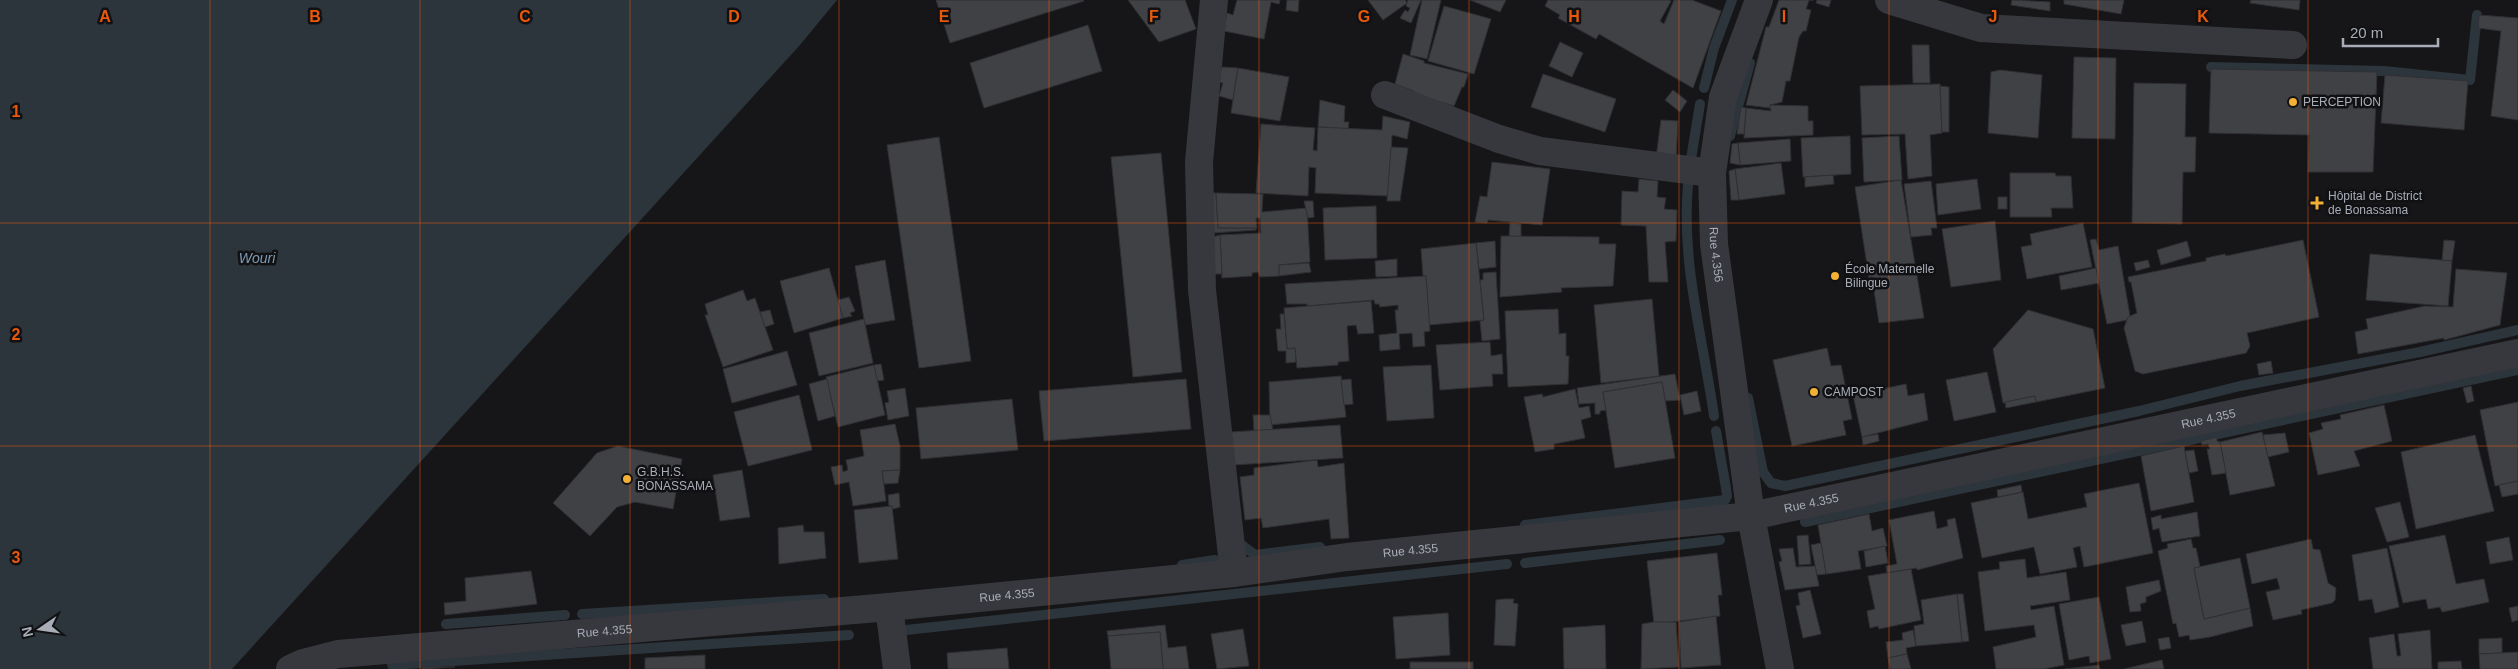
<svg xmlns="http://www.w3.org/2000/svg" width="2518" height="669" viewBox="0 0 2518 669" font-family="Helvetica,sans-serif">
<style>
.water{fill:#2c353c}
.lines{fill:none;stroke-linecap:round;stroke-linejoin:round}
.stream{stroke:#2c353c;stroke-width:10}
.building{fill:#404145;stroke:#303034}
.minor{stroke:#37383d;stroke-width:28}
.grid{fill:none;stroke:#e8590c;stroke-width:1;stroke-opacity:0.55}
.poi-dot{fill:#f2b134;stroke:#111113;stroke-width:2}
.labels{text-anchor:middle;dominant-baseline:central;stroke-width:5;stroke-linejoin:round;paint-order:stroke}
.poi-label{font-size:12px;fill:#a8adb8;stroke:#111113;text-anchor:start}
.street-label{font-size:12px;fill:#a8adb8;stroke:#111113}
.water-label{font-size:14px;font-style:italic;fill:#7f9bb3;stroke:#111113}
.grid-label{font-size:16px;text-anchor:middle;font-weight:bold;fill:#e8590c;stroke:#111113;stroke-width:5;stroke-linejoin:round;paint-order:stroke}
</style>
<rect width="100%" height="100%" fill="#161618"/>
<polygon class="water" points="0,0 837,0 800,45 232,669 0,669"/>
<g class="lines">
<g class="stream">
<polyline points="2211,67 2384,71 2470,80 2477,15"/>
<polyline points="1704,88 1714,48 1732,0"/>
<polyline points="1730,136 1750,63"/>
<polyline points="1690,165 1700,104"/>
<path d="M1688,185C1681,263 1703,339 1714,416"/>
<polyline points="1748,398 1763,472 1771,483 1785,486 2139,411 2240,386 2420,352 2518,330"/>
<polyline points="1805,522 2518,370"/>
<polyline points="1525,525 1725,500 1727,496 1726,488 1716,431"/>
<polyline points="1235,540 1255,555 1320,547"/>
<polyline points="1525,563 1720,540"/>
<polyline points="1182,565 1215,560"/>
<polyline points="582,614 824,599"/>
<polyline points="446,624 565,615"/>
<polyline points="906,630 1507,564"/>
<polyline points="392,665 849,635"/>
</g>
</g>
<g class="building">
<polygon points="936,0 1083,0 1084,1 950,43"/>
<polygon points="1128,0 1185,0 1196,29 1159,42"/>
<polygon points="1237,0 1280,0 1279,4 1271,2 1264,39 1224,31 1227,13 1233,15"/>
<polygon points="1287,0 1299,0 1298,12 1286,10"/>
<polygon points="1368,0 1405,0 1407,3 1383,20"/>
<polygon points="1408,0 1421,0 1411,23 1400,18 1405,10 1408,12 1410,8 1406,6"/>
<polygon points="1422,0 1441,0 1427,59 1410,55"/>
<polygon points="1470,0 1506,0 1500,12"/>
<polygon points="1548,0 1669,0 1671,1 1660,21 1664,24 1674,0 1692,0 1721,11 1693,88 1599,34 1596,39 1558,18 1560,15 1545,6"/>
<polygon points="1779,0 1814,0 1809,0 1806,9 1811,10 1806,31 1803,31 1799,37 1790,81 1786,81 1782,102 1770,105 1770,108 1746,105 1766,27 1769,27"/>
<polygon points="1817,0 1831,0 1829,7 1816,3"/>
<polygon points="2012,0 2050,2 2050,11 2011,5"/>
<polygon points="2064,0 2124,0 2121,14 2064,4"/>
<polygon points="2251,0 2300,0 2299,10 2250,3"/>
<polygon points="1444,6 1491,19 1474,74 1428,61"/>
<polygon points="2479,15 2518,18 2518,120 2491,116 2501,31 2478,28"/>
<polygon points="1088,25 1102,71 984,108 970,63"/>
<polygon points="1560,42 1583,53 1572,77 1549,66"/>
<polygon points="1912,45 1929,45 1930,83 1913,83"/>
<polygon points="1403,54 1424,61 1424,63 1468,74 1464,87 1462,87 1454,106 1414,94 1414,91 1395,84"/>
<polygon points="2074,57 2116,58 2115,139 2072,138"/>
<polygon points="1222,67 1238,68 1233,100 1219,96 1223,83 1218,82"/>
<polygon points="1238,68 1289,77 1280,121 1231,113"/>
<polygon points="2211,69 2377,72 2373,172 2308,172 2309,135 2209,133"/>
<polygon points="2000,70 2042,75 2038,138 1988,133 1991,72"/>
<polygon points="1543,74 1616,99 1605,132 1531,107"/>
<polygon points="2385,75 2468,81 2464,130 2381,123"/>
<polygon points="2134,83 2186,84 2185,137 2196,137 2195,172 2183,172 2182,224 2132,223"/>
<polygon points="1940,84 1942,133 1930,135 1932,176 1908,179 1905,134 1862,135 1860,86"/>
<polygon points="1940,86 1949,87 1949,132 1942,132"/>
<polygon points="1673,90 1687,101 1680,112 1665,100"/>
<polygon points="1320,100 1345,106 1344,122 1349,122 1348,129 1318,127"/>
<polygon points="1770,105 1808,106 1808,121 1813,121 1813,135 1744,138 1746,108 1771,111"/>
<polygon points="1741,107 1746,108 1744,134 1737,134"/>
<polygon points="1383,116 1410,122 1407,139 1392,135 1389,196 1315,193 1316,168 1309,167 1308,196 1256,193 1261,124 1315,128 1313,150 1317,151 1318,127 1382,130"/>
<polygon points="1661,120 1678,121 1676,159 1656,158"/>
<polygon points="1850,136 1851,174 1803,177 1801,138"/>
<polygon points="1899,136 1902,180 1864,182 1862,138"/>
<polygon points="939,137 971,361 919,368 887,145"/>
<polygon points="1790,139 1791,161 1740,165 1738,143"/>
<polygon points="1738,143 1740,165 1730,163 1732,144"/>
<polygon points="1391,147 1408,148 1400,201 1387,201"/>
<polygon points="1161,153 1182,372 1133,377 1111,157"/>
<polygon points="1492,162 1550,169 1542,225 1488,220 1487,223 1475,222 1480,196 1487,197"/>
<polygon points="1781,163 1785,194 1739,200 1735,169"/>
<polygon points="1735,169 1739,200 1731,200 1729,171"/>
<polygon points="2010,173 2055,173 2056,176 2071,176 2073,208 2051,208 2052,217 2010,217"/>
<polygon points="1833,175 1834,184 1805,187 1805,177"/>
<polygon points="1639,179 1658,181 1657,197 1666,198 1664,209 1677,210 1676,241 1665,242 1668,282 1649,282 1646,226 1621,225 1622,191 1638,192"/>
<polygon points="1977,179 1981,209 1938,215 1936,184"/>
<polygon points="1901,180 1924,318 1879,323 1872,277 1869,278 1855,187"/>
<polygon points="1931,181 1937,228 1931,228 1932,235 1911,237 1904,184"/>
<polygon points="1209,193 1216,193 1218,228 1256,228 1256,230 1212,233"/>
<polygon points="1216,193 1263,194 1262,212 1307,208 1310,262 1279,265 1279,276 1260,277 1258,272 1252,273 1252,276 1222,278 1220,235 1261,233 1260,218 1256,218 1257,228 1218,228"/>
<rect x="1998" y="197" width="9" height="12"/>
<polygon points="1304,201 1313,201 1314,217 1308,218"/>
<polygon points="1376,206 1377,258 1325,260 1323,208"/>
<polygon points="1995,221 2001,280 1951,287 1942,229"/>
<polygon points="1510,223 1521,224 1521,237 1509,237"/>
<polygon points="2083,223 2092,267 2027,279 2021,247 2032,245 2030,234"/>
<polygon points="1220,235 1222,274 1214,274 1213,237"/>
<polygon points="1501,236 1599,237 1599,244 1616,244 1613,286 1561,288 1562,292 1500,297"/>
<polygon points="2096,239 2099,250 2118,246 2130,316 2127,320 2107,324 2090,240"/>
<polygon points="2303,240 2319,317 2247,333 2250,346 2246,353 2143,374 2135,371 2124,328 2128,317 2137,313 2131,282 2129,282 2128,277 2206,261 2206,258 2225,254 2226,256"/>
<polygon points="2444,240 2455,241 2452,261 2442,260"/>
<polygon points="1495,241 1496,267 1479,269 1476,243"/>
<polygon points="2187,241 2191,256 2161,265 2157,250"/>
<polygon points="1476,243 1484,320 1429,325 1426,276 1423,276 1421,249"/>
<polygon points="2370,254 2452,261 2448,306 2366,300"/>
<polygon points="1397,259 1397,276 1376,277 1375,261"/>
<polygon points="885,260 895,320 865,325 855,266"/>
<polygon points="2148,260 2150,267 2136,271 2134,263"/>
<polygon points="1309,263 1311,272 1279,276 1279,265"/>
<polygon points="829,268 843,318 794,333 780,281"/>
<polygon points="2096,268 2099,283 2061,290 2059,276"/>
<polygon points="2456,269 2507,273 2500,325 2444,340 2444,338 2358,354 2355,332 2368,329 2366,319 2425,306 2453,307"/>
<polygon points="1496,272 1500,339 1482,341 1480,321 1484,320 1480,280 1483,280 1483,273"/>
<polygon points="1426,276 1430,331 1424,332 1425,346 1413,347 1412,333 1399,334 1400,349 1380,351 1379,335 1397,333 1395,310 1398,310 1398,305 1380,307 1379,304 1375,304 1374,300 1307,306 1307,304 1287,304 1285,284"/>
<polygon points="743,290 747,301 755,298 773,350 723,367 705,315 708,315 705,304"/>
<polygon points="849,297 855,311 850,313 852,316 843,318 838,300"/>
<polygon points="1652,299 1659,376 1601,383 1594,305"/>
<polygon points="1371,301 1374,333 1358,334 1356,325 1347,326 1349,361 1338,362 1338,365 1297,368 1295,348 1287,349 1284,308"/>
<polygon points="1558,309 1559,334 1566,333 1566,356 1569,356 1568,384 1508,387 1505,311"/>
<polygon points="770,310 774,324 765,327 760,312"/>
<polygon points="2028,310 2093,329 2105,388 2036,402 2035,396 2003,403 1993,349"/>
<polygon points="1280,314 1284,314 1287,349 1295,348 1296,362 1286,363 1286,351 1278,351 1276,329 1281,329"/>
<polygon points="864,319 873,363 819,376 809,333"/>
<polygon points="1490,342 1491,356 1502,354 1503,374 1492,374 1493,386 1440,390 1436,345"/>
<polygon points="1827,348 1831,366 1841,365 1852,419 1843,421 1846,435 1792,446 1773,360"/>
<polygon points="787,351 797,385 732,403 723,369"/>
<polygon points="2271,361 2273,373 2259,375 2257,364"/>
<polygon points="881,364 884,380 877,381 874,365"/>
<polygon points="874,365 885,415 838,427 826,377"/>
<polygon points="1431,365 1434,418 1387,421 1383,367"/>
<polygon points="1987,372 1996,412 1954,421 1946,380"/>
<polygon points="1675,374 1680,400 1665,401 1662,382 1603,392 1606,410 1600,411 1600,414 1595,414 1595,403 1579,404 1577,388"/>
<polygon points="1341,376 1346,417 1270,425 1269,382"/>
<polygon points="827,379 835,416 818,421 809,384"/>
<polygon points="1186,379 1191,429 1044,441 1039,391"/>
<polygon points="1351,379 1353,404 1344,405 1341,380"/>
<polygon points="1662,382 1675,458 1615,468 1603,392"/>
<polygon points="1906,384 1908,396 1924,393 1928,420 1862,437 1853,395"/>
<polygon points="2471,386 2474,401 2467,403 2463,388"/>
<polygon points="905,388 909,416 888,420 885,403 889,402 887,391"/>
<polygon points="1575,389 1579,408 1589,406 1591,417 1581,420 1585,438 1554,444 1554,449 1535,452 1524,397 1542,394 1543,397"/>
<polygon points="1697,391 1701,411 1684,415 1680,395"/>
<polygon points="799,395 812,450 748,466 734,412"/>
<polygon points="2035,396 2036,402 2006,408 2005,402"/>
<polygon points="1012,399 1018,450 921,459 916,408"/>
<polygon points="2518,402 2518,481 2495,486 2480,410"/>
<polygon points="2384,405 2392,441 2354,451 2360,466 2318,475 2309,433 2323,429 2321,423 2341,419 2340,415"/>
<polygon points="1253,415 1270,415 1273,430 1254,431"/>
<polygon points="895,424 900,446 900,470 882,471 886,501 853,506 849,482 835,485 831,467 842,465 843,472 848,470 846,460 864,456 860,430"/>
<polygon points="1340,425 1343,458 1234,465 1231,432"/>
<polygon points="2262,432 2275,486 2230,495 2220,442"/>
<polygon points="2285,433 2289,452 2268,457 2263,435"/>
<polygon points="1878,434 1879,441 1863,445 1862,437"/>
<polygon points="2475,435 2494,511 2416,529 2401,452"/>
<polygon points="2217,437 2217,441 2220,442 2226,473 2212,475 2207,449 2210,449 2208,444 2202,445 2201,441"/>
<polygon points="618,446 682,459 673,509 635,502 617,507 590,536 553,503 597,453"/>
<polygon points="2184,446 2194,502 2151,511 2141,456"/>
<polygon points="2194,450 2198,471 2189,473 2185,451"/>
<polygon points="1317,460 1318,467 1344,463 1349,538 1331,539 1329,519 1263,528 1261,518 1245,520 1240,477 1254,475 1254,468"/>
<polygon points="742,470 750,517 720,521 713,475"/>
<polygon points="900,470 898,483 884,484 882,471"/>
<polygon points="2518,481 2518,494 2502,497 2499,485"/>
<polygon points="2139,483 2153,553 2084,567 2080,546 2073,548 2077,567 2040,574 2034,547 1982,558 1971,503 2023,492 2028,519 2087,507 2084,494"/>
<polygon points="2021,485 2022,492 1998,497 1997,490"/>
<polygon points="899,493 900,507 893,509 892,506 889,506 888,495"/>
<polygon points="2400,502 2409,537 2387,542 2375,508"/>
<polygon points="892,506 898,559 859,563 854,510"/>
<polygon points="1934,511 1937,529 1948,526 1947,520 1955,518 1963,558 1917,570 1917,568 1887,573 1886,566 1897,564 1889,520"/>
<polygon points="2197,512 2200,536 2162,542 2159,528 2153,530 2151,518 2161,515 2161,519"/>
<polygon points="1869,514 1872,531 1883,528 1887,546 1858,551 1861,569 1826,574 1818,525"/>
<polygon points="803,525 804,532 824,532 826,558 779,564 778,528"/>
<polygon points="1808,535 1811,564 1799,565 1797,536"/>
<polygon points="2445,535 2456,584 2484,579 2489,602 2442,612 2440,607 2428,609 2426,599 2403,603 2389,546"/>
<polygon points="2509,537 2513,560 2490,564 2486,542"/>
<polygon points="2191,539 2193,548 2196,548 2200,567 2194,568 2204,619 2250,608 2253,626 2210,637 2190,640 2189,635 2179,637 2176,623 2173,624 2158,551 2168,548 2167,544"/>
<polygon points="2311,539 2313,549 2320,550 2328,583 2336,588 2335,600 2332,603 2301,610 2302,614 2273,620 2266,592 2280,589 2277,578 2252,584 2246,554"/>
<polygon points="1821,543 1826,574 1817,575 1811,545"/>
<polygon points="1885,546 1888,563 1866,567 1864,551"/>
<polygon points="1793,548 1796,567 1815,566 1819,586 1785,590 1779,562 1782,561 1779,549"/>
<polygon points="2387,548 2399,607 2375,613 2372,599 2359,601 2352,555"/>
<polygon points="1717,553 1722,595 1718,595 1720,616 1654,624 1647,561"/>
<polygon points="2240,558 2250,608 2204,619 2194,568"/>
<polygon points="2025,559 2027,578 2066,572 2070,600 2030,606 2031,610 2054,606 2064,665 2044,669 1996,669 1993,647 2036,637 2034,625 1985,631 1978,572 2000,569 1999,562"/>
<polygon points="1911,569 1921,620 1879,629 1878,626 1870,628 1867,611 1875,609 1868,576"/>
<polygon points="531,571 537,604 445,615 444,603 466,601 465,578"/>
<polygon points="2159,580 2161,591 2146,597 2146,602 2140,604 2141,611 2130,612 2126,587"/>
<polygon points="1810,590 1821,634 1803,638 1796,606 1800,605 1798,593"/>
<polygon points="1957,594 1963,594 1969,641 1962,642"/>
<polygon points="1957,594 1962,642 1916,646 1914,626 1924,624 1921,600"/>
<polygon points="2099,597 2111,659 2090,663 2089,656 2069,660 2059,604"/>
<polygon points="1504,599 1514,599 1513,603 1518,604 1515,646 1494,645 1496,600"/>
<polygon points="2518,606 2518,620 2512,622 2509,608"/>
<polygon points="1448,613 1450,655 1396,659 1393,617"/>
<polygon points="1716,616 1721,665 1681,668 1679,622"/>
<polygon points="2142,621 2146,642 2126,646 2121,625"/>
<polygon points="1654,622 1676,622 1679,667 1641,669 1642,624"/>
<polygon points="1165,625 1168,648 1186,646 1189,669 1163,669 1160,632 1108,636 1107,631"/>
<polygon points="1605,625 1606,669 1564,669 1563,628"/>
<polygon points="1243,629 1249,666 1217,669 1211,634"/>
<polygon points="1913,630 1916,646 1906,648 1907,654 1888,658 1886,642 1903,640 1902,633"/>
<polygon points="2430,630 2432,669 2373,669 2369,638 2394,634 2397,656 2401,656 2398,634"/>
<polygon points="1160,632 1163,669 1111,669 1108,636"/>
<polygon points="2169,637 2171,648 2160,650 2158,639"/>
<polygon points="2502,638 2502,653 2479,654 2479,639"/>
<polygon points="1007,648 1009,669 948,669 947,653"/>
<polygon points="2518,652 2518,669 2480,669 2479,654"/>
<polygon points="1907,654 1911,669 1890,669 1888,658"/>
<polygon points="705,655 705,669 645,669 645,658"/>
<polygon points="2162,660 2164,669 2124,669"/>
<polygon points="2461,661 2462,669 2438,669 2438,662"/>
<rect x="1410" y="662" width="63" height="7"/>
<polygon points="2099,665 2100,669 2065,669"/>
<polygon points="422,667 455,667 422,669"/>
</g>
<g class="lines">
<g class="minor">
<polyline points="1214,0 1199,162 1202,290 1234,573"/>
<path id="s1" d="M1759,0L1723,97L1712,173L1714,244L1751,516L1780,669"/>
<polyline points="1889,0 1981,28 2293,45"/>
<polyline points="1385,95 1499,139 1540,151 1712,173"/>
<polyline points="889,607 897,669"/>
<path id="s2" d="M290,669L303,663L338,654L889,607L1234,573L1347,557L1751,516L2518,353"/>
</g>
</g>
<path class="grid" d="M210,0V669M420,0V669M630,0V669M839,0V669M1049,0V669M1259,0V669M1469,0V669M1679,0V669M1889,0V669M2098,0V669M2308,0V669M0,223H2518M0,446H2518"/>
<g class="poi-dot">
<circle cx="2293" cy="102" r="5"/>
<path d="M2314.5 195.5h5v5h5v5h-5v5h-5v-5h-5v-5h5z"/>
<circle cx="1835" cy="276" r="5"/>
<circle cx="1814" cy="392" r="5"/>
<circle cx="627" cy="479" r="5"/>
</g>
<g class="labels">
<g class="poi-label">
<text x="2303" y="102">PERCEPTION</text>
<text x="2328" y="196">Hôpital de District<tspan x="2328" dy="14">de Bonassama</tspan></text>
<text x="1845" y="269">École Maternelle<tspan x="1845" dy="14">Bilingue</tspan></text>
<text x="1824" y="392">CAMPOST</text>
<text x="637" y="472">G.B.H.S.<tspan x="637" dy="14">BONASSAMA</tspan></text>
</g>
<g class="street-label">
<text stroke="none"><textPath href="#s1" startOffset="262">Rue 4.356</textPath></text>
<text stroke="none"><textPath href="#s2" startOffset="1938">Rue 4.355</textPath></text>
<text stroke="none"><textPath href="#s2" startOffset="1532">Rue 4.355</textPath></text>
<text stroke="none"><textPath href="#s2" startOffset="1128">Rue 4.355</textPath></text>
<text stroke="none"><textPath href="#s2" startOffset="722">Rue 4.355</textPath></text>
<text stroke="none"><textPath href="#s2" startOffset="318">Rue 4.355</textPath></text>
</g>
<g class="water-label">
<text x="257" y="258">Wouri</text>
</g>
</g>
<g class="grid-label">
<text x="105" y="22">A</text>
<text x="315" y="22">B</text>
<text x="525" y="22">C</text>
<text x="734" y="22">D</text>
<text x="944" y="22">E</text>
<text x="1154" y="22">F</text>
<text x="1364" y="22">G</text>
<text x="1574" y="22">H</text>
<text x="1784" y="22">I</text>
<text x="1993" y="22">J</text>
<text x="2203" y="22">K</text>
<text x="16" y="117">1</text>
<text x="16" y="340">2</text>
<text x="16" y="563">3</text>
</g>
<g transform="translate(40 629) rotate(257)" stroke="#111113" stroke-width="4" paint-order="stroke">
<path d="M0-4L9 19L0 12L-9 19Z" fill="#a8adb8"/>
<text y="-8" font-size="14" font-weight="bold" text-anchor="middle" fill="#a8adb8">N</text>
</g>
<path d="M2343 38v8h95v-8" fill="none" stroke="#a8adb8" stroke-width="2.5"/>
<text x="2350" y="38" font-size="15" fill="#a8adb8" stroke="#111113" stroke-width="4" paint-order="stroke">20 m</text>
</svg>
